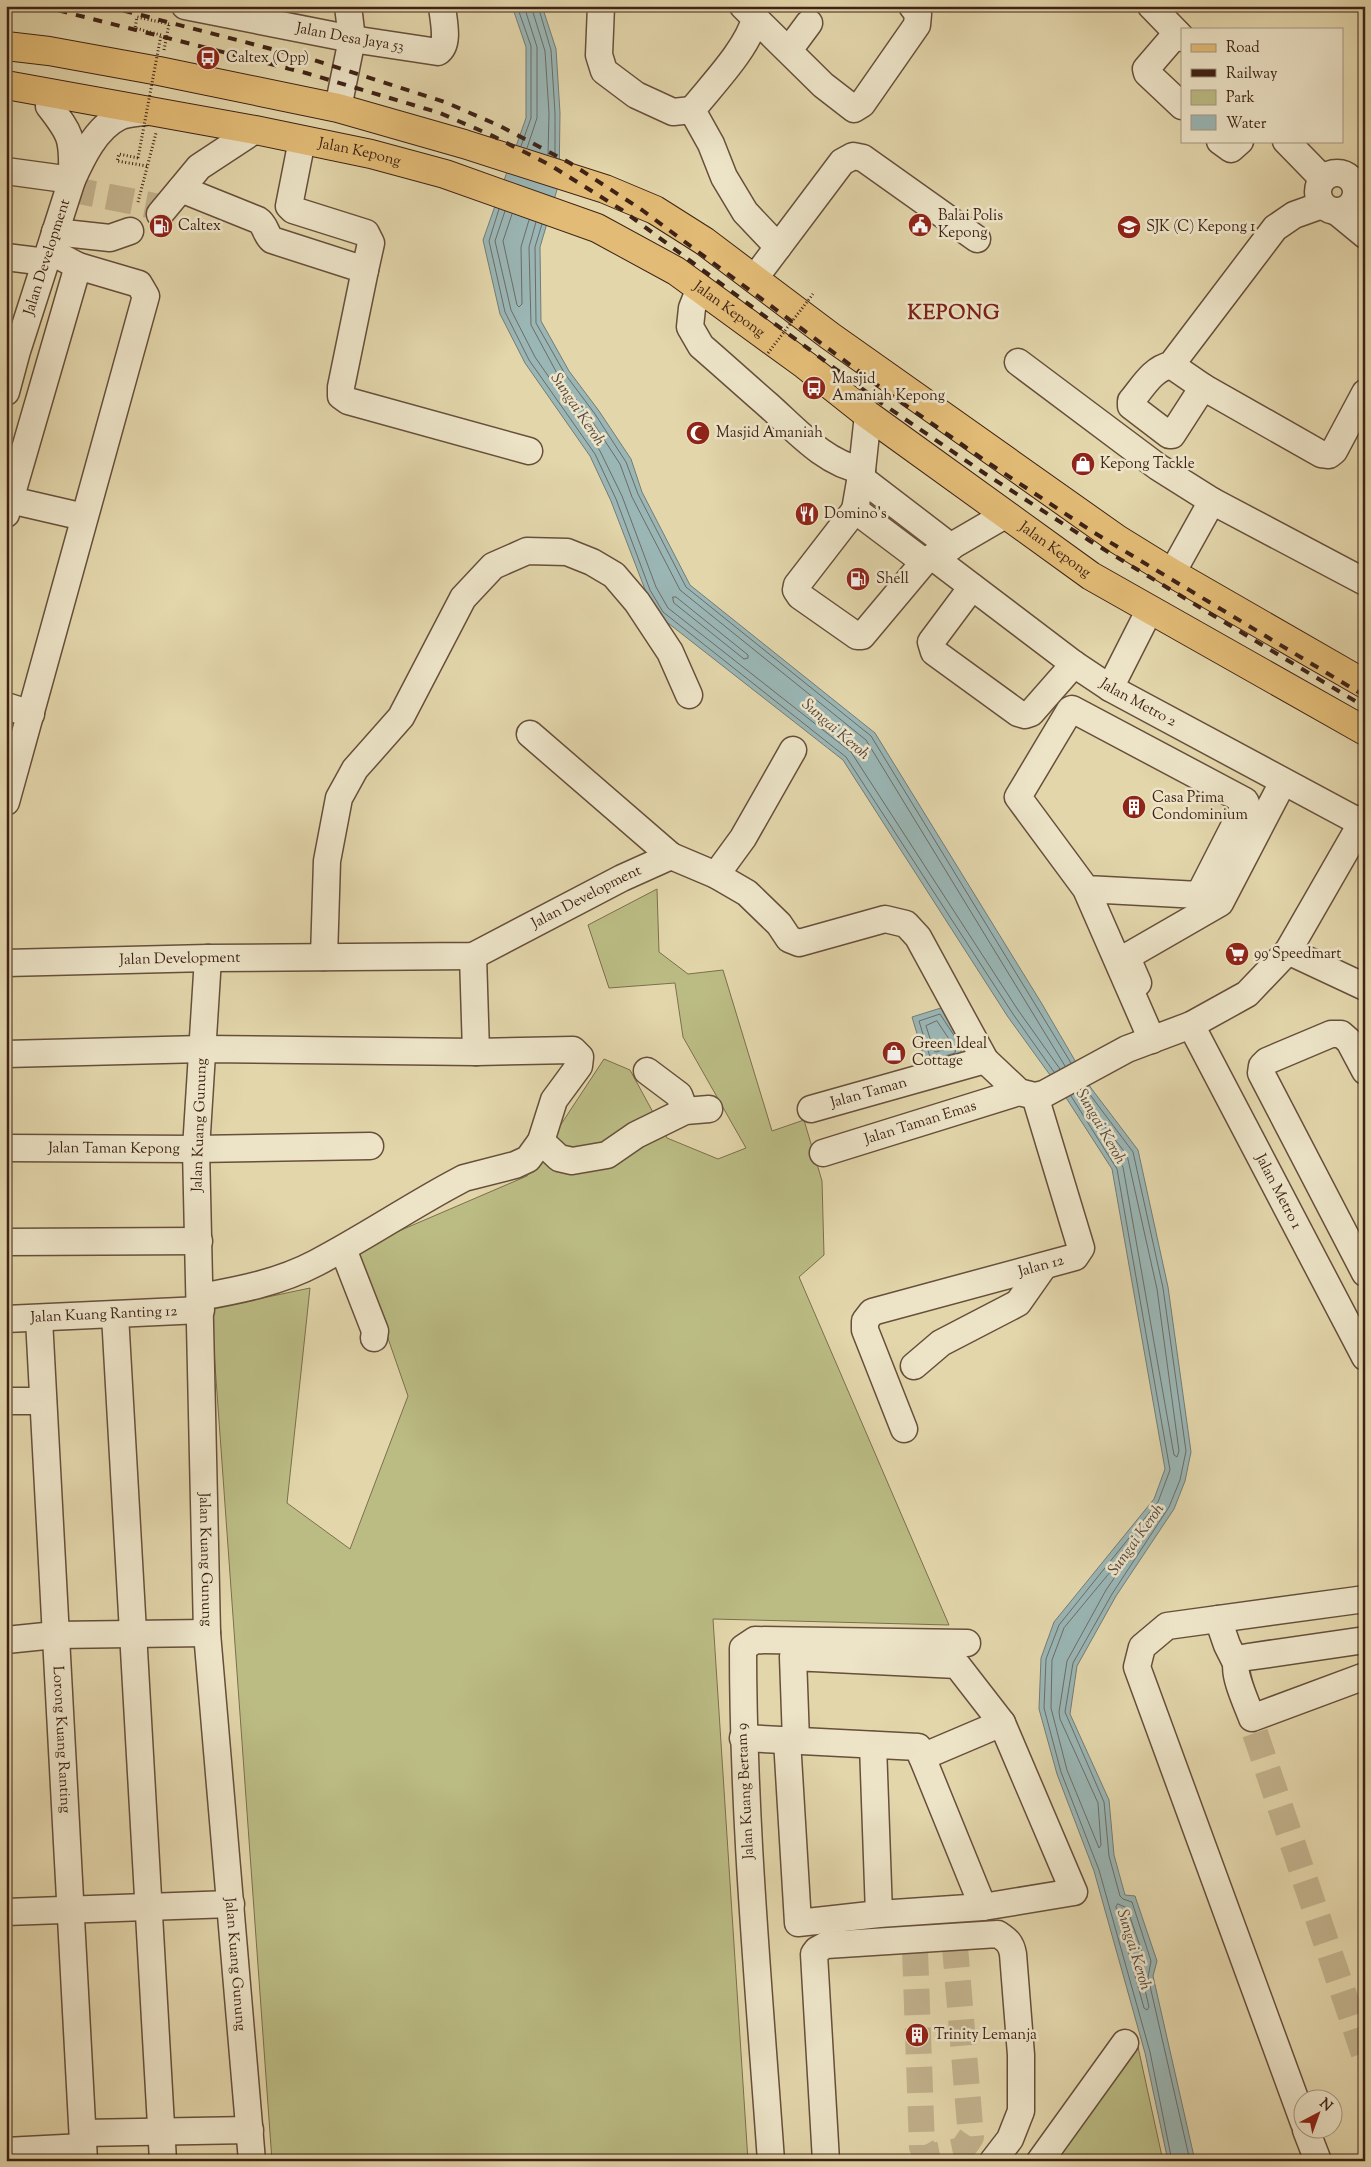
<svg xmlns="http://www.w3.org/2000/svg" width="1371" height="2167" viewBox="0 0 1371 2167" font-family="'Sorts Mill Goudy',serif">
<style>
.green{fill:#bbbc84;stroke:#7c6f4d}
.water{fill:#9ab6b5;stroke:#757b75}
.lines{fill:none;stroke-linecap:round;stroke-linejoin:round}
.shore{stroke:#6c6c66;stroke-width:1}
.minor-tunnel{stroke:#c2b28d;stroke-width:26;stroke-dasharray:26 13;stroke-linecap:butt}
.minor-casing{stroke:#674f3b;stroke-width:29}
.major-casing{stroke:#3e2216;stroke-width:30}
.path{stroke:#3e2216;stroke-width:3;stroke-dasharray:1 2.5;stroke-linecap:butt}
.minor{stroke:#ede4c8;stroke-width:26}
.major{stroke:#e2bb76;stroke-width:28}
.rail{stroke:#3e2216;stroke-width:4;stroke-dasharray:9 9;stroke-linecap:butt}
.path-bridge{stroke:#3e2216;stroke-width:3;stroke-dasharray:1 2.5;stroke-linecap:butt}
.labels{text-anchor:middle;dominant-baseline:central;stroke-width:5;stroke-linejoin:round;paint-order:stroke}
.street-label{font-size:15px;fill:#3e2216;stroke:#ede4c8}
.poi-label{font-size:15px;fill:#3e2216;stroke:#ede4c8;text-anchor:start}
.water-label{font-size:16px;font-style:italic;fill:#55473e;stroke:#ede4c8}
.district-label{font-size:20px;font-weight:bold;letter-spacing:1px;fill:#7a1f14;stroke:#ede4c8}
</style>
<rect width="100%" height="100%" fill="#e3d6ab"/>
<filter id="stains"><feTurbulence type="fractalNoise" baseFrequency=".004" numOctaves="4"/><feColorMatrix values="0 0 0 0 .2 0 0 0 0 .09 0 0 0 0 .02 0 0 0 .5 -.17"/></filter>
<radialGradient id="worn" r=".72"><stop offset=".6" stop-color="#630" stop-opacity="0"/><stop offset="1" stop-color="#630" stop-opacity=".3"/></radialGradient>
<g class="green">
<polygon points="657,889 659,952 688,974 723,970 772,1131 804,1120 822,1181 824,1255 799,1277 949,1625 713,1619 748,2161 272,2161 211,1309 310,1288 287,1503 350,1549 408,1396 357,1249 527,1176 604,1059 630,1070 667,1138 718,1159 746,1148 683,1037 675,983 609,988 588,925"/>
<polygon points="1138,2047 1163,2161 1053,2161"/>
</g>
<g class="water">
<polygon points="512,6 542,6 556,49 560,113 559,183 540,247 541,321 569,371 599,411 631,459 642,492 690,585 875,733 1042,1004 1091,1088 1138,1150 1168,1287 1191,1452 1185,1481 1174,1509 1116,1596 1077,1666 1070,1714 1109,1800 1114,1855 1125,1895 1135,1896 1157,1961 1153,1976 1195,2161 1168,2161 1145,2053 1094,1871 1057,1774 1039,1709 1041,1658 1054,1622 1154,1499 1165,1469 1112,1169 1063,1093 1008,1017 843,760 659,616 646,592 611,501 590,456 525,363 500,314 483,240 526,118 526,47"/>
<polygon points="944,1007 963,1039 960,1057 927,1067 912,1017"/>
</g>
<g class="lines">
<g class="shore">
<polyline points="517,6 531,46 531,118 521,146"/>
<polyline points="524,6 537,47 537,118 527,148"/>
<polyline points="531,6 545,51 549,113 548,155"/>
<polyline points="538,6 551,50 555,113 555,157"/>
<polyline points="499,209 489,241 505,312 529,360 595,454 616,499 650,590 663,612 846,757 1013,1014 1054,1072"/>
<polyline points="505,211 495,241 511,310 535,357 600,451 622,496 656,587 668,608 851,752 1018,1010 1060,1069"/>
<polyline points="512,214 503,241 517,305 519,307 522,304 521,247 529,220"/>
<polyline points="536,222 529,247 531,325 559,377 590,418 620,464 632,497 680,590 866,740 1065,1066"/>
<polyline points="542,224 535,247 536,323 565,374 595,414 626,462 638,494 686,587 871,736 1071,1063"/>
<polygon points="673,597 676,597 748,655 748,658 744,659 674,603"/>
<polygon points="937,1021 951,1042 949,1048 936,1052 934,1051 926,1026"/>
<polyline points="931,1060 919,1021 940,1014 957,1040 955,1053 945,1056"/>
<polyline points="1085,1088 1133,1152 1163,1288 1186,1451 1180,1480 1169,1507 1112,1594 1073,1663 1065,1712 1104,1802 1109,1856 1120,1896 1123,1899 1132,1902 1151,1961 1148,1977 1190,2161"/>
<polyline points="1071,1096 1117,1169 1170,1470 1158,1502 1059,1625 1046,1659 1044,1708 1061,1772 1099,1870 1150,2052 1172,2161"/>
<polygon points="1088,1105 1127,1155 1157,1289 1179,1451 1177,1457 1174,1455 1123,1167 1087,1109"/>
<polygon points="1128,1551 1130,1555 1106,1590 1067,1661 1059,1712 1060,1719 1098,1803 1101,1845 1099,1848 1067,1770 1051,1708 1052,1660 1064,1628"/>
<polygon points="1118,1904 1127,1908 1145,1961 1142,1977 1149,2007 1147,2010 1144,2008 1116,1907"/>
</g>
<g class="minor-tunnel">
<polyline points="69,189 165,208"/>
<polyline points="1255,1733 1365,2057"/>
<polyline points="915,1950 922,2147 928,2157 962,2150 971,2137 955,1947"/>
</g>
<g class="minor-casing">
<g id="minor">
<path id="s1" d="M185,6L352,39L438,52C450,44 443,19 442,6"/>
<polyline points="601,6 599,55 604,71 636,95 673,112 692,110"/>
<path d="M743,6L755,18C749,47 711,86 692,110L711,144L724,177L745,212L778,247"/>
<polyline points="1151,6 1182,38"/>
<polyline points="755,18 823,85 854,109 862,104 917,25 918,14 912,6"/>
<polyline points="1177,33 1146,69 1147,73 1182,106"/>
<polyline points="789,50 809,23"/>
<path d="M49,106C71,134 73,139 72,174"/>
<polyline points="338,108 352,39 348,6"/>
<polyline points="302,140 289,206 293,210 366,233 371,243 365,270"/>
<polyline points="1220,141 1231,149 1240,141"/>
<polyline points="1286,141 1323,179"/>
<polyline points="6,171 72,180"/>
<circle cx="1337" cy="192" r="19"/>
<path d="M181,189L258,220C266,225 265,234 272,240L365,270L341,387V396L348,401L529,451"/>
<polyline points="1337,212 1365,235"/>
<polyline points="160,214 199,167 255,130"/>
<polyline points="55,232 110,238 130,231"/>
<polyline points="6,257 46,262"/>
<polyline points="754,279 842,162 853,156 863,158 977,239"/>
<path d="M700,288L692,308L690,327L701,346C723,365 745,385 768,405C795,429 825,464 862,470"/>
<polyline points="1018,362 1158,467 1212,501 1365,582"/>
<polyline points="1171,365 1203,387 1321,454 1329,455 1334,451 1365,393"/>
<path d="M1203,387L1172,435H1169L1131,406V401C1143,387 1152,369 1171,365L1275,228L1294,215L1322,205"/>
<path id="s2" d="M6,392L17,351L72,180C82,158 96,128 119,117C127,113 141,113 150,111"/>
<polyline points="868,415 862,470 855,510 924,562 1005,515"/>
<polyline points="861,478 951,547"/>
<polyline points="6,499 84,517"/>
<polyline points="855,510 797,585 796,590 800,596 857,636 862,636 924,562"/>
<polyline points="6,514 78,266"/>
<path id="s3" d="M933,557L1074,664L1110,688L1365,825"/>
<polyline points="1172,573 1212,501"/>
<polyline points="972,587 931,642 934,652 1018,713 1025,715 1031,713 1074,664"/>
<polyline points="1110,688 1149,611"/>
<polyline points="6,706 31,714"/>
<polyline points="530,734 671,856"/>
<polyline points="6,802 146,296 139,284 78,266 50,251"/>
<polyline points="716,875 743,838 793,750"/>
<polyline points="1086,889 1199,895 1246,803 1245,801 1072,709 1070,710 1018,797 1086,889 1152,1040"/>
<polyline points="1288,951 1365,987"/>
<polyline points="473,956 476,1052"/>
<polyline points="324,957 327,861 339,798 355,769 401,717 463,598 493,566 527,551 567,552 592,562 614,575 637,602 670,652 689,695"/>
<path id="s4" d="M208,958L196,1149L207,1633L252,2161"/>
<path id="s5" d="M6,963L208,958L473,956L622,878L671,856L716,875L747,893L779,924L789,939L799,943L885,919L906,924L918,937L985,1060L1019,1092L1035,1096L1044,1094L1127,1049L1191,1025L1247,994L1288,951L1365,817"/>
<polyline points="1138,983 1128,960 1128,956 1220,903 1283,782"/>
<path id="s6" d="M1191,1025L1365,1357"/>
<path d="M6,1054L202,1049L476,1052L573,1050L580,1057L579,1066L554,1100L541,1141L528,1159L515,1165L464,1178L451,1185C405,1210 362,1239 316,1263C280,1282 240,1290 200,1297"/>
<polyline points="647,1071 679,1095 685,1111"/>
<polyline points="1365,1071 1349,1041 1341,1034 1331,1034 1267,1061 1262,1066 1261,1073 1365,1273"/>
<path id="s7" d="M811,1109L985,1060"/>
<polyline points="541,1141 559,1158 572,1161 607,1155 636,1135 685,1111 709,1109"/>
<path id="s8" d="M6,1148L196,1149L370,1146"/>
<path id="s9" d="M823,1153L1019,1092"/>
<polyline points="6,1242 199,1241"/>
<polyline points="343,1249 375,1331 374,1338"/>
<polyline points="115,1315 163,2161"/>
<path id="s10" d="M6,1319L201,1310"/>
<path id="s11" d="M39,1319L84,2161"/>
<polyline points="914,1366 941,1343 1018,1303 1044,1266"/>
<polyline points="6,1401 43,1401"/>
<path id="s12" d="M904,1429L865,1330V1321L872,1312L1075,1257L1081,1248L1035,1096"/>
<polyline points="1218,1619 1227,1645 1236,1663"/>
<polyline points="6,1640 55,1635 207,1633"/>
<path d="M1365,1640L1248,1657C1244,1658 1239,1658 1237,1662C1232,1673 1248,1707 1252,1718L1365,1676"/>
<polyline points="743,1738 918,1747 983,1907"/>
<polyline points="787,1740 798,1923 879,1914 983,1907 1074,1892 1002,1723 957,1665 793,1657 796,1741"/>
<polyline points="873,1745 879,1914"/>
<polyline points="922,1757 1002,1723"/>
<polyline points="6,1912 231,1904"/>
<polyline points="1304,2123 1137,1667 1142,1647 1167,1626 1365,1599"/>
<polyline points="1306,2130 1318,2161"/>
<polyline points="83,2133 250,2130"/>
<polyline points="6,2151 83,2147"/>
<path d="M771,2161C759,1990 743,1819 743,1648L755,1640L967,1643"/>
<path d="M826,2161L814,1954L817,1950L826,1945L998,1934C1007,1940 1011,1943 1013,1954L1021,2055V2111L1010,2139L993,2161"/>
<polyline points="1040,2161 1125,2043"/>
</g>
</g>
<g class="major-casing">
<g id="major">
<polyline points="6,46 49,51 159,71 338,108 464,144 605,189 655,210 704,241 830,336 1117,539 1172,573 1365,684"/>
<path id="s13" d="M6,85L255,130L371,154L445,174L597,228L676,271L805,365L868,415L1091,576L1365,731"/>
</g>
</g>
<g class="path">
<polyline points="161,35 135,28 137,17 169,24"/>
<polyline points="164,50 169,24"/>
<polyline points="138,158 119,154 117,161 147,166"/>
<polyline points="138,202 156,133"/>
</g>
<use href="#minor" class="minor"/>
<use href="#major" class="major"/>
<g class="rail">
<polyline points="41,6 306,73 440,113 493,136 550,165 622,210 880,402 984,473 1090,541 1365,707"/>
<polyline points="106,6 314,60 445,102 500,126 570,163 642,210 888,393 990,464 1093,532 1365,696"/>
</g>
<g class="path-bridge">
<polyline points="138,158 161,35"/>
<polyline points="768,353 813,294"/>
</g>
</g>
<defs>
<g id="bus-disc" transform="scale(1.25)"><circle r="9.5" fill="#8f2418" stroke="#ede4c8"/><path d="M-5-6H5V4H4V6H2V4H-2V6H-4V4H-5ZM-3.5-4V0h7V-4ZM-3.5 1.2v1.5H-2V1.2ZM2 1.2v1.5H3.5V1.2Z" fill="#fff"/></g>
<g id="civic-disc" transform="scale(1.25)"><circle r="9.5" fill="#8f2418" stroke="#ede4c8"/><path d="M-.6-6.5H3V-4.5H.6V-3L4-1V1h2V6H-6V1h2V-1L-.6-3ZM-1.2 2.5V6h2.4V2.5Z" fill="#fff"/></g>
<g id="fuel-disc" transform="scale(1.25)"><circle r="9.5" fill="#8f2418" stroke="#ede4c8"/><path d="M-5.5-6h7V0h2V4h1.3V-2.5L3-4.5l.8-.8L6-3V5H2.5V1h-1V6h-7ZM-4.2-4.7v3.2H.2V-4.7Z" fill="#fff"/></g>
<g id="school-disc" transform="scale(1.25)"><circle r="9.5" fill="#8f2418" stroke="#ede4c8"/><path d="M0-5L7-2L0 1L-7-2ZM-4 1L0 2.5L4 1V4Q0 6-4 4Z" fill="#fff"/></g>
<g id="mosque-disc" transform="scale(1.25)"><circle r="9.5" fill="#8f2418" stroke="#ede4c8"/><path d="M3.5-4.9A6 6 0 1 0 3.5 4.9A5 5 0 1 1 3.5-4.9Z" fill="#fff"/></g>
<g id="shop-disc" transform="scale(1.25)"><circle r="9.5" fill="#8f2418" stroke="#ede4c8"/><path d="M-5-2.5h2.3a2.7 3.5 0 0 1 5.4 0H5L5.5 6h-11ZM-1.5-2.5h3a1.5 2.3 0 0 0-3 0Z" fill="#fff"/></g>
<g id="restaurant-disc" transform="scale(1.25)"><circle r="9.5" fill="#8f2418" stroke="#ede4c8"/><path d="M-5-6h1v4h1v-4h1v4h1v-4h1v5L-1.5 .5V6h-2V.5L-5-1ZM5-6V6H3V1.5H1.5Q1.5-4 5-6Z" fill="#fff"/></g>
<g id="building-disc" transform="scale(1.25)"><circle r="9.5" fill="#8f2418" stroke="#ede4c8"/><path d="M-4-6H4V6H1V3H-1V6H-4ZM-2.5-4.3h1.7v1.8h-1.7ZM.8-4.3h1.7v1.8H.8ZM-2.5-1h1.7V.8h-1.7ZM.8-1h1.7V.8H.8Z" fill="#fff"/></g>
<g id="supermarket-disc" transform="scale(1.25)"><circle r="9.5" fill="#8f2418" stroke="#ede4c8"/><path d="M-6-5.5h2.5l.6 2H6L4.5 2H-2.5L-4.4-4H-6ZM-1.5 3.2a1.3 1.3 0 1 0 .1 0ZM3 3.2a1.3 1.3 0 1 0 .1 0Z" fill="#fff"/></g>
</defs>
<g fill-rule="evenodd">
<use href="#bus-disc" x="208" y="58"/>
<use href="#civic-disc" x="920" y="225"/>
<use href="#fuel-disc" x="161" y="226"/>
<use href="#school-disc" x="1129" y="227"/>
<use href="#bus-disc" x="814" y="388"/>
<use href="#mosque-disc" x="698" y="433"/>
<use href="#shop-disc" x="1083" y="464"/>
<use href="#restaurant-disc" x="807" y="514"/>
<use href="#fuel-disc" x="858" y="579"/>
<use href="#building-disc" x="1134" y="807"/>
<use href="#supermarket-disc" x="1237" y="954"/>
<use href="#shop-disc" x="894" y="1053"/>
<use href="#building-disc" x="917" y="2035"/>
</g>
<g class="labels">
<g class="street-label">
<text stroke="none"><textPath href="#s1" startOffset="168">Jalan Desa Jaya 53</textPath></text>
<text stroke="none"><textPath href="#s13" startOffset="360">Jalan Kepong</textPath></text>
<text stroke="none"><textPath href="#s2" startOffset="141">Jalan Development</textPath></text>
<text stroke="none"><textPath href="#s13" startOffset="765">Jalan Kepong</textPath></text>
<text stroke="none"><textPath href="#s13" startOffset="1170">Jalan Kepong</textPath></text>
<text stroke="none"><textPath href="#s3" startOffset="252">Jalan Metro 2</textPath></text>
<text stroke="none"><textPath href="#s5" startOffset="595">Jalan Development</textPath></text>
<text stroke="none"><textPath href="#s5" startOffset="174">Jalan Development</textPath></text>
<text stroke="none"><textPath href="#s7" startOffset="60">Jalan Taman</textPath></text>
<text stroke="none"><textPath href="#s9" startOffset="102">Jalan Taman Emas</textPath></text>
<text transform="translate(200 1125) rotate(-88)">Jalan Kuang Gunung</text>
<text stroke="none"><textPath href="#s8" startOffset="108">Jalan Taman Kepong</textPath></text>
<text stroke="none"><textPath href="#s6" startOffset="188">Jalan Metro 1</textPath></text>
<text stroke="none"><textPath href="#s12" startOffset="302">Jalan 12</textPath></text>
<text stroke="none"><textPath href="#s10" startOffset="98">Jalan Kuang Ranting 12</textPath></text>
<text stroke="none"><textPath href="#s4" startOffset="602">Jalan Kuang Gunung</textPath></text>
<text stroke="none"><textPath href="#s11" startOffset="421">Lorong Kuang Ranting</textPath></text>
<text transform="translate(746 1791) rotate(-93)">Jalan Kuang Bertam 9</text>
<text stroke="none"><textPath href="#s4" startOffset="1008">Jalan Kuang Gunung</textPath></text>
</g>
<g class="poi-label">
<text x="226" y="58">Caltex (Opp)</text>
<text x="938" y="216">Balai Polis<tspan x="938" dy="17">Kepong</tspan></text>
<text x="178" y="226">Caltex</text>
<text x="1146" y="227">SJK (C) Kepong 1</text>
<text x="832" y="379">Masjid<tspan x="832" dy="17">Amaniah Kepong</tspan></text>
<text x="716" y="433">Masjid Amaniah</text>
<text x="1100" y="464">Kepong Tackle</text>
<text x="824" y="514">Domino's</text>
<text x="876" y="579">Shell</text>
<text x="1152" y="798">Casa Prima<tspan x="1152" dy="17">Condominium</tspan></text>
<text x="1254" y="954">99 Speedmart</text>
<text x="912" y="1044">Green Ideal<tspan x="912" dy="17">Cottage</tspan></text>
<text x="934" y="2035">Trinity Lemanja</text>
</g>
<g class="water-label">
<text transform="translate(577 410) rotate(56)">Sungai Keroh</text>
<text transform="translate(835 730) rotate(41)">Sungai Keroh</text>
<text transform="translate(1100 1127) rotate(60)">Sungai Keroh</text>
<text transform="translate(1137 1540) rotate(-54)">Sungai Keroh</text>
<text transform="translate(1133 1950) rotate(73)">Sungai Keroh</text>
</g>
<g class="district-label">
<text x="954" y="314">KEPONG</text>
</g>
</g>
<rect width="1371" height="2167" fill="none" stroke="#e3d6ab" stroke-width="25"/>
<rect x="8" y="8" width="1356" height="2152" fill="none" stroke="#3e2216" stroke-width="2.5"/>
<rect x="12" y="12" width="1346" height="2142" fill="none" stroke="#3e2216"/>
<rect x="1181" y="28" width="162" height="115" fill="#ede4c8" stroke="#a79681"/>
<rect x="1191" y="44" width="25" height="8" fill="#e2bb76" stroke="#a79681"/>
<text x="1226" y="52" font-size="15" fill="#3e2216">Road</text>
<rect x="1191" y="69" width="25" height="8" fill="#3e2216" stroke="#a79681"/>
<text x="1226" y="78" font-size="15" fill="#3e2216">Railway</text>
<rect x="1191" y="90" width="25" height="15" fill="#bbbc84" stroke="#a79681"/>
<text x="1226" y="102" font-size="15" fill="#3e2216">Park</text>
<rect x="1191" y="115" width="25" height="15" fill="#9ab6b5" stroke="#a79681"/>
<text x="1226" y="128" font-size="15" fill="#3e2216">Water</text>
<g transform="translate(1318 2114) rotate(41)"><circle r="24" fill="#ede4c8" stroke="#a79681"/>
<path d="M0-4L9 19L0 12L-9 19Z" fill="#8f2418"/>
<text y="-8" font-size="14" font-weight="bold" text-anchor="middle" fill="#3e2216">N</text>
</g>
<rect width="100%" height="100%" filter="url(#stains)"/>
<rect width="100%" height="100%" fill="url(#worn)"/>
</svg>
